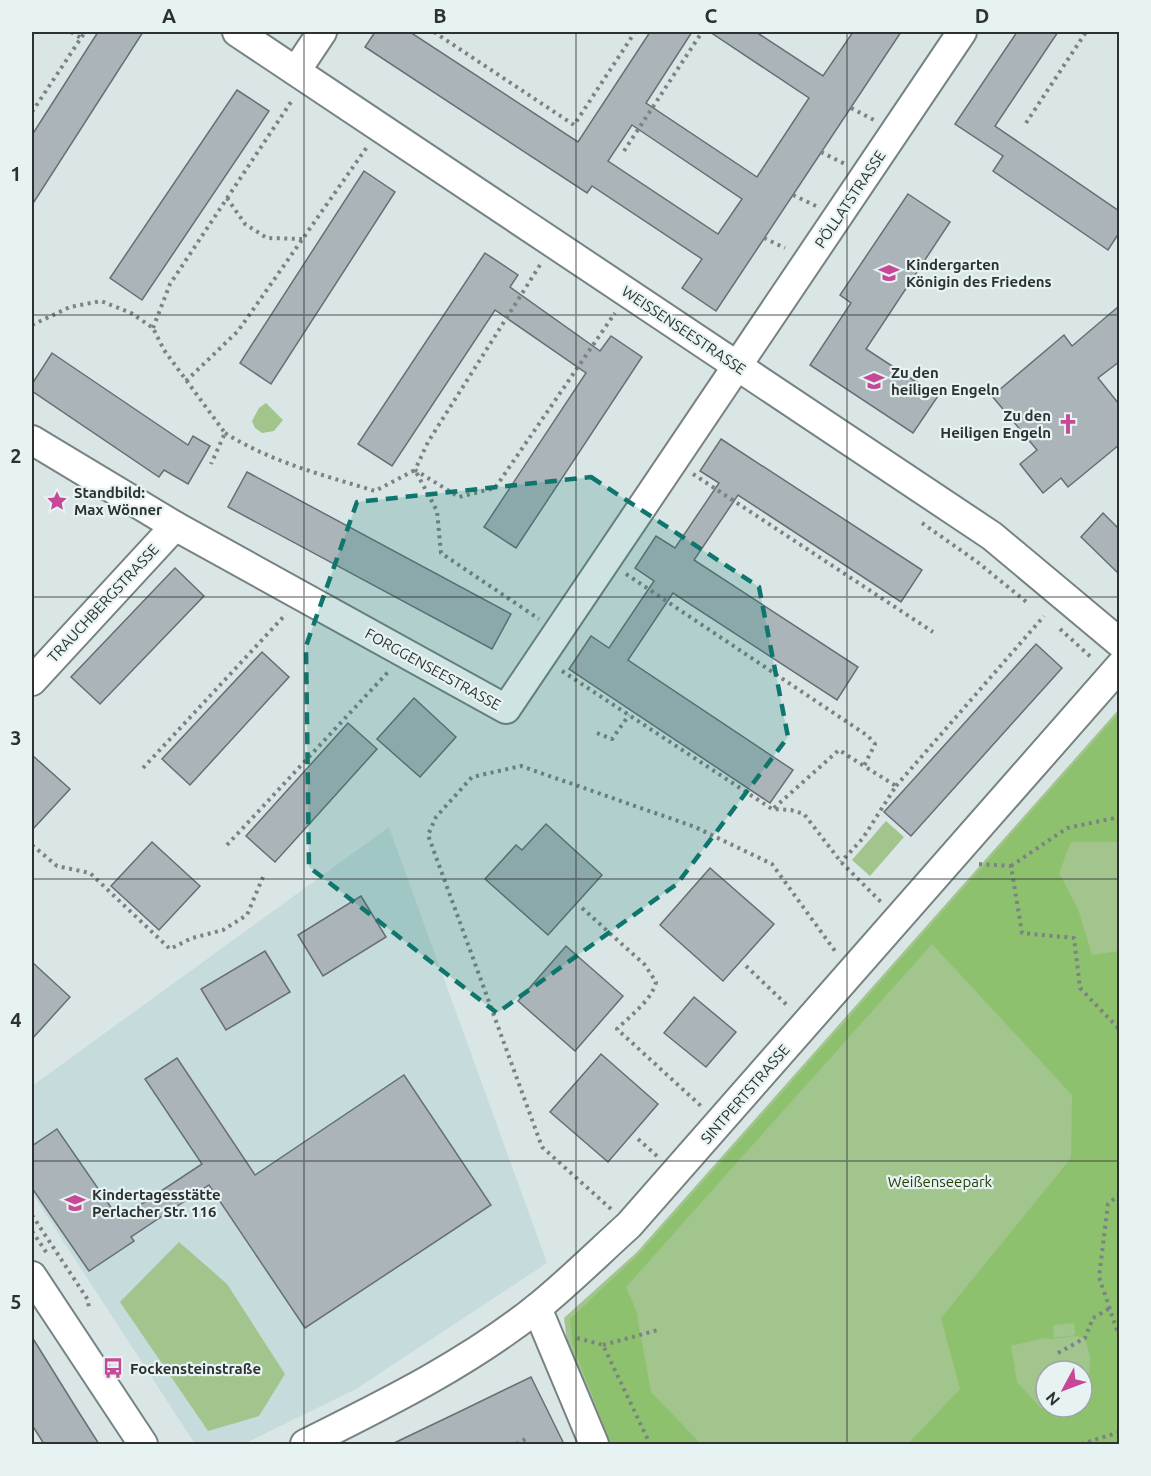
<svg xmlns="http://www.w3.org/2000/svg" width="1151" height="1476" viewBox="0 0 1151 1476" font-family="Ubuntu,sans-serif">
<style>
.built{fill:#c6dbdb}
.green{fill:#a1c58d;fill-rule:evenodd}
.forest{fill:#8dc16e;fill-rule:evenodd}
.building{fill:#abb4b9;stroke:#666f73;stroke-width:1.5;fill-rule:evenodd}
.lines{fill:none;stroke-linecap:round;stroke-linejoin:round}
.minor-casing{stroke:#778282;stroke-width:32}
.path{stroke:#7c8383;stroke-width:4;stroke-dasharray:3 4.5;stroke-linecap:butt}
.minor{stroke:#fff;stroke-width:28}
.marked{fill:#0f766e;fill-opacity:0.2;stroke:#0f766e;stroke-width:4.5;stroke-dasharray:12 8;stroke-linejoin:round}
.grid{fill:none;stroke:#2d3131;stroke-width:1.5;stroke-opacity:0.55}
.labels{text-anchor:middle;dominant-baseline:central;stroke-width:4.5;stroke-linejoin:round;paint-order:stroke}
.street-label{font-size:15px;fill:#2d3131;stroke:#e7f3f2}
.poi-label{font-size:15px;font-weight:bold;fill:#2d3131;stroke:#e7f3f2;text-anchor:start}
.park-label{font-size:15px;fill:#224206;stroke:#e7f3f2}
.neatline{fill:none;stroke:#2d3131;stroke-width:2}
.grid-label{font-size:20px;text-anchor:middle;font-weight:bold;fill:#2d3131}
</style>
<rect width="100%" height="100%" fill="#dae6e5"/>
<polygon class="built" points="389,827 547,1263 356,1389 244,1444 195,1444 32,1193 32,1086"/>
<g class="green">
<polygon points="266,403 283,420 274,431 262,433 255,428 252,421 259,408"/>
<path d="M1119,709V1444H606L567,1341L564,1318L637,1252ZM1046,1371H1082V1407H1046Z"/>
<polygon points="886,821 904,837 870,876 852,860"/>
<polygon points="179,1242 227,1284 285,1374 259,1416 208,1431 120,1302"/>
</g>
<path class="forest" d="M1119,713V842H1071L1059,873L1078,909L1092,955L1119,951V1444H908L960,1389L941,1318L1071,1158L1072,1095L932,944L626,1287L636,1310L651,1392L701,1444H611L573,1346L570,1319L640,1253ZM1074,1323L1075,1335L1054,1338L1053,1325ZM1076,1336L1085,1338L1090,1356L1089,1385L1082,1391V1407L1041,1408L1017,1382L1011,1346L1044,1338L1053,1339Z"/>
<g class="building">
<polygon points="98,32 143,32 32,205 32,135"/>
<path d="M375,32H410L578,142L650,32H692L646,103L757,177L809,98L710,32H756L823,76L853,32H901L716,311L682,288L702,259L592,186L587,193L365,47ZM632,125L742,199L718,234L608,161Z"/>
<polygon points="1017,32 1058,32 995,126 1119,211 1119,233 1108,250 993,171 1003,156 955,124"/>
<polygon points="237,90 269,111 142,300 110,278"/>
<polygon points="364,171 395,192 271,384 240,363"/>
<polygon points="908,194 950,222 866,349 938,396 913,433 810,365 851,303 840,295"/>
<polygon points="485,253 518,275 510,287 600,351 611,336 642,357 516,548 484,527 586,373 495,310 392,466 358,444"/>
<polygon points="1119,306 1119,362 1098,378 1119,404 1119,445 1068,487 1061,478 1043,493 1020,464 1037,450 992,396 1064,335 1072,346"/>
<polygon points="52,353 188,445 193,436 210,446 188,484 164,470 159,477 32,391 32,384"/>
<polygon points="721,439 922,570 901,602 738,495 694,560 858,667 837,700 673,593 628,660 793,770 770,803 569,669 591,636 609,648 654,581 635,568 656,536 675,548 719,483 700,471"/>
<polygon points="247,472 511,614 492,649 228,507"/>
<polygon points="1103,513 1119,529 1119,574 1081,537"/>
<polygon points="175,568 204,596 100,704 71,677"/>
<polygon points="1036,644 1062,668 911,836 884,812"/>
<polygon points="262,652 289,677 190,785 162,759"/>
<polygon points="414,698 456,737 420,777 377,739"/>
<polygon points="348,723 377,749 275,862 246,836"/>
<polygon points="32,755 70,789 32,830"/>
<polygon points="546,824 602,875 548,935 485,879 516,845 522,850"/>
<polygon points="152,842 200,886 159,930 111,886"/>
<polygon points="710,868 774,924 723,981 660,925"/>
<polygon points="361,896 386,937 323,976 298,935"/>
<polygon points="566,946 623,996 575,1051 518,1001"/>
<polygon points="265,951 290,992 226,1030 201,989"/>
<polygon points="32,962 70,997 32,1039"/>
<polygon points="694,997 736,1032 706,1067 664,1033"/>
<polygon points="601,1054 658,1104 608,1162 550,1112"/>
<polygon points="177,1058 255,1175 404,1075 491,1205 305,1328 209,1185 131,1237 134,1241 89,1271 32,1188 32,1146 57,1129 119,1219 202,1164 145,1079"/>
<polygon points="32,1337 78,1411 99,1444 44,1444 32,1425"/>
<polygon points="531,1377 564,1444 392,1444 463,1410"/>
</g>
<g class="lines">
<g class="minor-casing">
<g id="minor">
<polyline points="237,32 992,536 1120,643"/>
<polyline points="296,71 322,32"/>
<polyline points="32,440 175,526 506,709 962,32"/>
<polyline points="32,681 175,526"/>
<polyline points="32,1276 143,1444"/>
<polyline points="537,1308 594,1444"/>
<path d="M305,1444C385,1404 467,1364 537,1308C569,1282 598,1253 629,1225L1120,666"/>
</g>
</g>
<g class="path">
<polyline points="71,32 81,38"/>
<polyline points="434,32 574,125 635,32"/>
<polyline points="851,108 874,120"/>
<polyline points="32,112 85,32"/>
<polyline points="1026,123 1086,32"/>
<polyline points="624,151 702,32"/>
<polyline points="821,152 845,164"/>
<polyline points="793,195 816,206"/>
<polyline points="227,198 245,224 267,238 302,239"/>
<polyline points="764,238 785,248"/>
<polyline points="540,265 428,442 415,470 459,497 495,488 615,313"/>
<polyline points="32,325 70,307 101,301 131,313 153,328 164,350 225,433 211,464"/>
<polyline points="153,328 170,284 293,99"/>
<polyline points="186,381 238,331 367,147"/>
<path d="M225,433C271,462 323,475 375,491L415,470L437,511L441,553L539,619"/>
<polyline points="693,474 933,632"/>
<polyline points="922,523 976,561 1029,604"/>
<polyline points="626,574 868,736 875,744 864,766 896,786 863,838 841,862"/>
<polyline points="1060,629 1092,658"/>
<polyline points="562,671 772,809 791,810 804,814 841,862 881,902"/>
<polyline points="597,733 612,739 629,715"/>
<polyline points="143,768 286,614"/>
<polyline points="896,786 1044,616"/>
<polyline points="774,808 839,750 864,766"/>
<polyline points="32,845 57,866 90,873 170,949 192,938 223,930 247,915 263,877"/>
<polyline points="227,845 388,672"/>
<polyline points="979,864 1011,866 1022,933 1074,938 1080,988 1120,1030"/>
<polyline points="1011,866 1067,828 1120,817"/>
<path d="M582,908L645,965L656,982C652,1000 630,1016 617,1029L701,1106"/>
<polyline points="746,966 789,1007"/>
<polyline points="638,1139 657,1156"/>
<polyline points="1120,1194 1108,1204 1099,1277 1120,1339"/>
<polyline points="611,1209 542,1147 428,835 436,817 472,777 521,766 695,827 772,864 835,951"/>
<polyline points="32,1215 88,1300 89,1309"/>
<polyline points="32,1231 48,1255"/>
<polyline points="577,1338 603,1345 650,1444"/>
<polyline points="603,1345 658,1330"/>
<polyline points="1058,1353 1085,1338 1093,1318 1110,1308"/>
<polyline points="516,1444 526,1439"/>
<polyline points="1081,1444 1120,1432"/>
</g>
<use href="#minor" class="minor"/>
</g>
<path class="marked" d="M591,477L759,587L788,737L677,884L497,1013L309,867L306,646L357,502Z"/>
<path class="grid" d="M304,32V1444M576,32V1444M847,32V1444M32,315H1120M32,597H1120M32,879H1120M32,1161H1120"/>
<defs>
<g id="school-bare" transform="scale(1.62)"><path d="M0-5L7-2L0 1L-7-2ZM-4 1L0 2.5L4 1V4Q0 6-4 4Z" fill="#c64897" stroke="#e7f3f2" stroke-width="2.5" paint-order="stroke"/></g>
<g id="church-bare" transform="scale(1.62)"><path d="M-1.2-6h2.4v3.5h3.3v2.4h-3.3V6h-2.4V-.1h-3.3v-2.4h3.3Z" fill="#c64897" stroke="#e7f3f2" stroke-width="2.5" paint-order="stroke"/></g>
<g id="sight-bare" transform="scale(1.62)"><path d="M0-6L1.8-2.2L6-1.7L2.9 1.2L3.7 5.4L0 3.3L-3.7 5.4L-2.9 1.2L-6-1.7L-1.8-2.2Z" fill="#c64897" stroke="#e7f3f2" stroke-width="2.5" paint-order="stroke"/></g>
<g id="bus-bare" transform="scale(1.62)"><path d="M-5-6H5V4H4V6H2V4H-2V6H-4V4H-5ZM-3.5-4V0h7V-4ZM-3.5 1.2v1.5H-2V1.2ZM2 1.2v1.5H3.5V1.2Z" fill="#c64897" stroke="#e7f3f2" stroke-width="2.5" paint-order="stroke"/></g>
</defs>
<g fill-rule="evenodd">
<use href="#school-bare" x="889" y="273"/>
<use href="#school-bare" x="874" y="381"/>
<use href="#church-bare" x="1068" y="424"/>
<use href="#sight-bare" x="57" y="501"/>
<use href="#school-bare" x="75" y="1203"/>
<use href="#bus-bare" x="113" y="1368"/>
</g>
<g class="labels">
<g class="street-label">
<text transform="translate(850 199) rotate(-56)">PÖLLATSTRASSE</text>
<text transform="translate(684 330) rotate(34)">WEISSENSEESTRASSE</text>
<text transform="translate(103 603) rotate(-47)">TRAUCHBERGSTRASSE</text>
<text transform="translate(433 669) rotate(29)">FORGGENSEESTRASSE</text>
<text transform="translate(745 1094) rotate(-49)">SINTPERTSTRASSE</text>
</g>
<g class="poi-label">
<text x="906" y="264">Kindergarten<tspan x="906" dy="17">Königin des Friedens</tspan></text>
<text x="891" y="372">Zu den<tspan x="891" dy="17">heiligen Engeln</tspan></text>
<text x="1051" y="415" text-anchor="end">Zu den<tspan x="1051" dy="17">Heiligen Engeln</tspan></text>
<text x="74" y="492">Standbild:<tspan x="74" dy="17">Max Wönner</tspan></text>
<text x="92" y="1194">Kindertagesstätte<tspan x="92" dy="17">Perlacher Str. 116</tspan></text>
<text x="130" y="1368">Fockensteinstraße</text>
</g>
<g class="park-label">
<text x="940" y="1181">Weißenseepark</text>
</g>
</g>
<rect width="1151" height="1476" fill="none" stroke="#e7f3f2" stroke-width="66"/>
<g transform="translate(1064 1389) rotate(229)"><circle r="28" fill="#e7f3f2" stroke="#9da5a5" stroke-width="1.5"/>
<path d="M0-4.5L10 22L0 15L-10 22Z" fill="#c64897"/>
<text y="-9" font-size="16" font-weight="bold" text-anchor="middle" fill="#2d3131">N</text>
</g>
<rect x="33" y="33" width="1085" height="1410" class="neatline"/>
<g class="grid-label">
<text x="169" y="23">A</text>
<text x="440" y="23">B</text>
<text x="711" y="23">C</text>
<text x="982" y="23">D</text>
<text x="16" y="181">1</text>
<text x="16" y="463">2</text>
<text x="16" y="745">3</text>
<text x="16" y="1027">4</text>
<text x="16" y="1309">5</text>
</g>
</svg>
